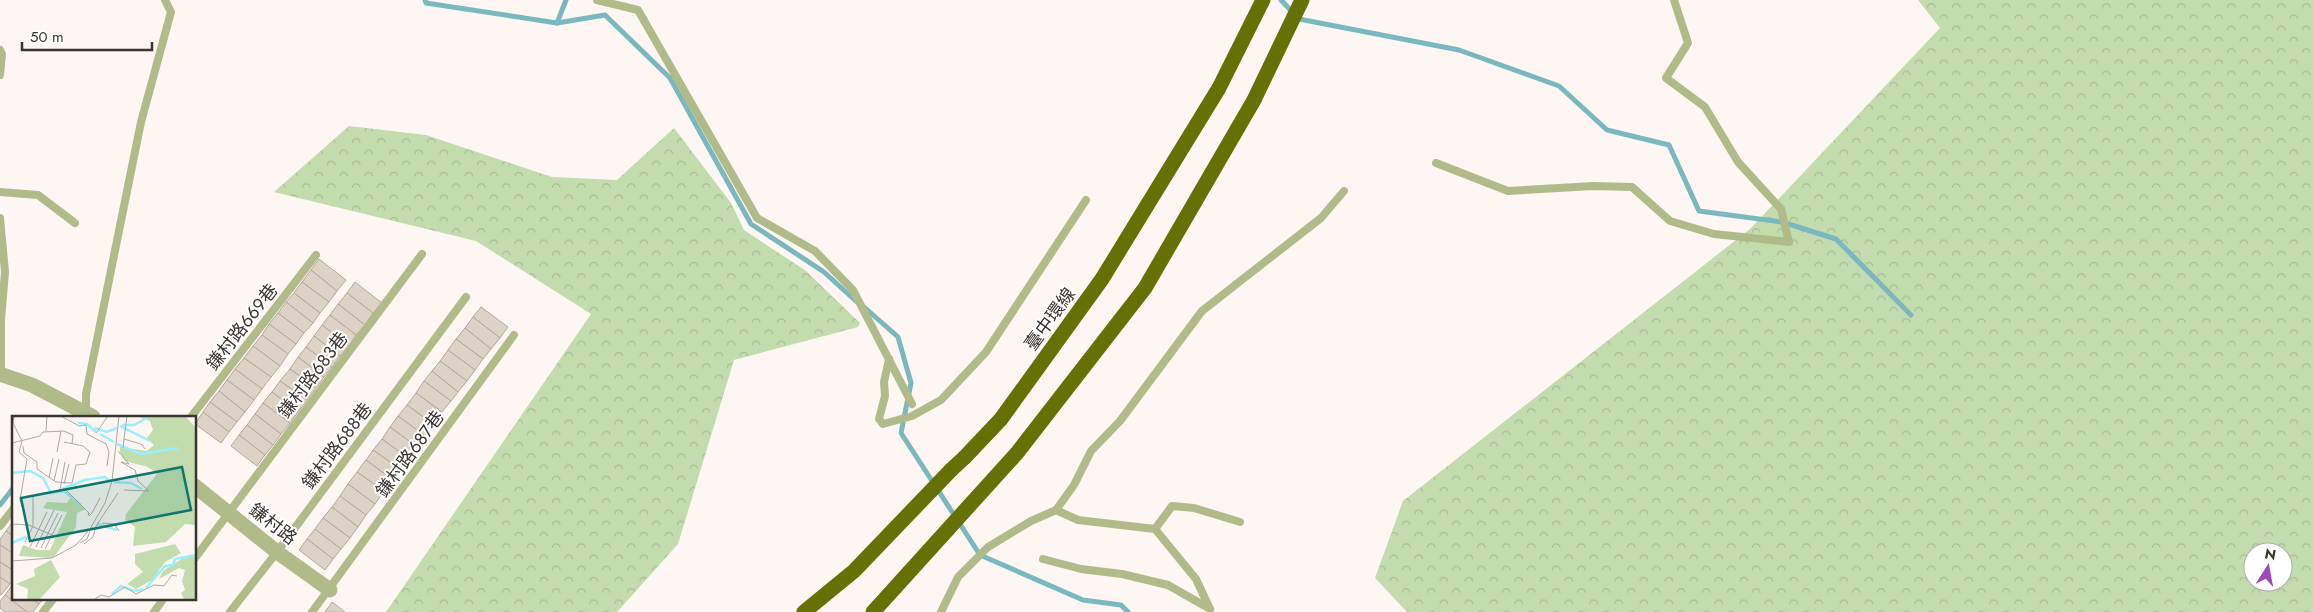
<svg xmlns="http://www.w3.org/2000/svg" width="2313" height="612" viewBox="0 0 2313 612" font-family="Jost,'Noto Sans TC',sans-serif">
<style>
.forest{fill:url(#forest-crowns);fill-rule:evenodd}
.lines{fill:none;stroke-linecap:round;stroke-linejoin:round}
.stream{stroke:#7ab8c0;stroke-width:5}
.building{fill:#ddd2c6;stroke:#b2a89b}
.lane{stroke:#b1bb8a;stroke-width:8}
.street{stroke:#b1bb8a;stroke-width:15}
.highway{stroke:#657104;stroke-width:15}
.highway-bridge{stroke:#657104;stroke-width:15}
.labels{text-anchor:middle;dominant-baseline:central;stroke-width:4;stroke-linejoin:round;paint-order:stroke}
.street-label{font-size:18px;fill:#3a3431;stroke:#fff}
.inset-river{fill:none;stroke:#96f0fe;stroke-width:2.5}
.inset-road{fill:none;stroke:#afa8a5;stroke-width:1}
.view{fill:#0f766e;fill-opacity:0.15;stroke:#0f766e;stroke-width:2.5}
.inset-edge{fill:none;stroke:#3a3431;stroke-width:2.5}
</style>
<defs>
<pattern id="forest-crowns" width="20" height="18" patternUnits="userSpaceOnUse" patternTransform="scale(1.25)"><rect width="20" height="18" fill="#c2dcad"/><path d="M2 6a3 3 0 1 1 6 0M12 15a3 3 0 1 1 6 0" fill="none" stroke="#a7bd95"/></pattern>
</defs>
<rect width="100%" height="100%" fill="#fdf6f3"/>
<g class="forest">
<path d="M1918,0H2313V612H1407L1375,578L1403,501L1750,229L1940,28ZM2253,552H2283V582H2253Z"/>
<polygon points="349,126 426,135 552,177 617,180 674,128 731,203 744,230 806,271 860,323 858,327 734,360 678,544 617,612 386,612 591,314 476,241 274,192"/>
</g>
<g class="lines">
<g class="stream">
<polyline points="425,0 426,3 557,23 605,15 670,78 751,224 824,272 857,302"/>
<polyline points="1281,0 1299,19 1459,50 1559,86 1607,130 1669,145 1699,211 1782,222 1836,239 1911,315"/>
<polyline points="557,23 566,0"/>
<polyline points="864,307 898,337 911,383 901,433 980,555 1083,600 1121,605 1128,612"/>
<polyline points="0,505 14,487"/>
</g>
</g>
<g class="building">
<polygon points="319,259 346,280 337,291 311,270"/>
<polygon points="311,270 337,291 329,302 302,282"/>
<polygon points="302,282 329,302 320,313 294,293"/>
<polygon points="355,282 382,303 373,313 347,293"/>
<polygon points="294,293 320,313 313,323 286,302"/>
<polygon points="347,293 373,313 365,325 338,304"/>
<polygon points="286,302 313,323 304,333 278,313"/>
<polygon points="338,304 365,325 356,335 330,315"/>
<polygon points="481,307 508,327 500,338 473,317"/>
<polygon points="278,313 304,333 296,344 269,324"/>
<polygon points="330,315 356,335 349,346 322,325"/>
<polygon points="473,317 500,338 491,349 465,328"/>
<polygon points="269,324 296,344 288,354 262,335"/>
<polygon points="322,325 349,346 340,356 314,336"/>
<polygon points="465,328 491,349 483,359 456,339"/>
<polygon points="262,335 288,354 280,366 253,346"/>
<polygon points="314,336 340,356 332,367 306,347"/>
<polygon points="456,339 483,359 475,370 448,350"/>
<polygon points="253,346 280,366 271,377 244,358"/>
<polygon points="306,347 332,367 324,377 298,357"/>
<polygon points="448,350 475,370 467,381 440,361"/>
<polygon points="298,357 324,377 316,388 290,369"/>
<polygon points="244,358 271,377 262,389 235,369"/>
<polygon points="440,361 467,381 458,392 432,371"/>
<polygon points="235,369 262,389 254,400 227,380"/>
<polygon points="290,369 316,388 307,400 280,381"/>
<polygon points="432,371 458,392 451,401 424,381"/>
<polygon points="227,380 254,400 245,412 219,391"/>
<polygon points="280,381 307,400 298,412 272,392"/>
<polygon points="424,381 451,401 442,412 416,393"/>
<polygon points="219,391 245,412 237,422 210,402"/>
<polygon points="272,392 298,412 290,423 263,403"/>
<polygon points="416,393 442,412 433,424 407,405"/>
<polygon points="210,402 237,422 229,432 203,412"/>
<polygon points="263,403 290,423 281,434 255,414"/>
<polygon points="407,405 433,424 425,436 398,416"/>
<polygon points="203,412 229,432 221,443 195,424"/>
<polygon points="255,414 281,434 273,445 247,425"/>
<polygon points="398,416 425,436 417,447 390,427"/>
<polygon points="247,425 273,445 265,455 239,435"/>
<polygon points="390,427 417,447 408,458 382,439"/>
<polygon points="239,435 265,455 257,466 231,446"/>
<polygon points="382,439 408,458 400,469 373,450"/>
<polygon points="373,450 400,469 393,480 366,460"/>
<polygon points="366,460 393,480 384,491 357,472"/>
<polygon points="357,472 384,491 375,504 348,484"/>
<polygon points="348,484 375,504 366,515 340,496"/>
<polygon points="340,496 366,515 358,527 332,507"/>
<polygon points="332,507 358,527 350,538 323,518"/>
<polygon points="323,518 350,538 341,549 315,529"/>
<polygon points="14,520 14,537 6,531"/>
<polygon points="315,529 341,549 333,559 307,539"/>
<polygon points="6,531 14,537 14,554 0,545 0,539"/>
<polygon points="307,539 333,559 325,570 299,550"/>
<polygon points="0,545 14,554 14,571 0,562"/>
<polygon points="0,562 14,571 14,578 10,584 0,577"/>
<polygon points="0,577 10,584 1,595 0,595"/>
<polygon points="13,584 14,598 32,598 39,604 33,612 27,612 5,595"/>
<polygon points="5,595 27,612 5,612 0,608 0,601"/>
<polygon points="32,598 44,598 39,604"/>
<polygon points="332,602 345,612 325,612"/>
</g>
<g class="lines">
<g class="lane">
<polyline points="597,0 638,10 757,218 815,251 853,290 912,404"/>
<polyline points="0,50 2,54 0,75"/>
<polyline points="1436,163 1508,191 1593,186 1632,187 1670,221 1714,234 1789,242 1781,209 1738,162 1705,107 1666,78 1688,43 1674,0"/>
<polyline points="0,192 38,195 75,223"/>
<polyline points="0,218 5,272 1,320 1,374"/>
<polyline points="889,359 884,382 885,396 879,419 883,424 912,416 941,400 986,352 1086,200"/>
<polyline points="86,415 86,394 141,122 171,12 165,0"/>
<polyline points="191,417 316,255"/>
<polyline points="1056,510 1078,520 1155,529 1196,579 1210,609"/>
<polyline points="0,526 14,508"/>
<polyline points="1155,529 1172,506 1194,508 1240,522"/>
<polyline points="195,558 422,254"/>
<polyline points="1043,559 1081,569 1122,574 1168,585 1210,609"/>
<polyline points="43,612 54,598"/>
<polyline points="154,612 164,598"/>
<polyline points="230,612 277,552 466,297"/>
<polyline points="312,612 514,335"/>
<polyline points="941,612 958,577 988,547 1031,521 1056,510 1074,485 1091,451 1120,421 1202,311 1321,218 1344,191"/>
</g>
<g class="street">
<polyline points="0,374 32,385 93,417"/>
<polyline points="195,486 277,552 330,590"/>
</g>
<g class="highway">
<polyline points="965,457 1001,419 1102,279 1219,88 1263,0"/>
<polyline points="804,612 854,571 951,470"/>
<polyline points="873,612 1017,453 1145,288 1254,100 1302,0"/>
</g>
<polyline class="highway-bridge" points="951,470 965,457"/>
</g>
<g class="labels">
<g class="street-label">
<text transform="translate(1050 319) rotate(-54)">臺中環線</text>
<text transform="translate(242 327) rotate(-52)">鎌村路669巷</text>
<text transform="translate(313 375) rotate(-53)">鎌村路683巷</text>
<text transform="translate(337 446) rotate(-53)">鎌村路688巷</text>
<text transform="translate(410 454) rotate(-54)">鎌村路687巷</text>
<text transform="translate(273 524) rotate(38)">鎌村路</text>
</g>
</g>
<g transform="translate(12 416)">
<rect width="184" height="184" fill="#fdf6f3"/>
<path d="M124,0H173L184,12V109L173,108L154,126L121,130L123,111L113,104L114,98L145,58L136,51L113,45L108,36V31L135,35L142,29L135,22L141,14L138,5ZM58,82L74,93L65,97L64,111L41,142L7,140L11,129L24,134H38L55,96L31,92L35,86L55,87ZM163,128L169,137L153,146L140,164L124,173L115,168L131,156L123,148V138ZM184,138V183H172L169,177L173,174L170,165L173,154L167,152L147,163L151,155L170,143ZM39,144L48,161L28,183H15L16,173L4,168L23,160L22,153Z" fill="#c2dcad"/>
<path class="inset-river" d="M66,7L75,8L84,16M110,9H122L138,0M108,10L138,25M83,12L95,16L105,12M88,18L102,26M105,28L129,38L166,32M0,57L18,55L31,62L39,77L52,75L69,89M102,66L119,67L130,73M50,73L73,64L93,61L98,65M85,108L105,114M0,127L14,121M134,172L153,150L161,149L163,143L184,139M100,178L109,170L122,175L131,173"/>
<path class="inset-road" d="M2,0L1,7L10,25L7,36L15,43L8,84L15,108M49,0L67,10L74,9L75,18L94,28L97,36L95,50M34,15L35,0M84,17L96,0M112,23L115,0M0,27L28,20L31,16L52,15L61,19L60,28M11,30L12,37L25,46V53L44,66L60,67L64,49L74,48L78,36L71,30L52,26M111,32L112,23L129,28L133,33M106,35L117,48L109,46L123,54L126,65L137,75L112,74M45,36L49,15M37,62L41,42M42,65L47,43M52,68L57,48M48,74L53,46M50,74H54L78,98M76,97L77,100L80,97L88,82M90,107L102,108L107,115M0,108L17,109L40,119M13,126L21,110V80M68,127L75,123L78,115M72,128L81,121L84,110L106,77M18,131L35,96M24,131L42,94M29,132L46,97M33,133L50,99M0,145L40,142L64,129L78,113L93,87L100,65L107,0M83,183L89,179L97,181L113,171L124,178L142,169L152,170L160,159L165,160"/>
<path class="view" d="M170,51L179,94L18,125L9,82Z"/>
<rect width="184" height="184" class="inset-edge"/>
</g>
<g transform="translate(2268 567) rotate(11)"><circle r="24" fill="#ffffff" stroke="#b0aead"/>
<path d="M0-4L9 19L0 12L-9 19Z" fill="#9a4aba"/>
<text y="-8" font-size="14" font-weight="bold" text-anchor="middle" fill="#3a3431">N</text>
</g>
<path d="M22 42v8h130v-8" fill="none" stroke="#3a3431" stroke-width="2.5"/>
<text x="30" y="42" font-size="15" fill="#3a3431" stroke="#ffffff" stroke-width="4" paint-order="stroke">50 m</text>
</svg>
